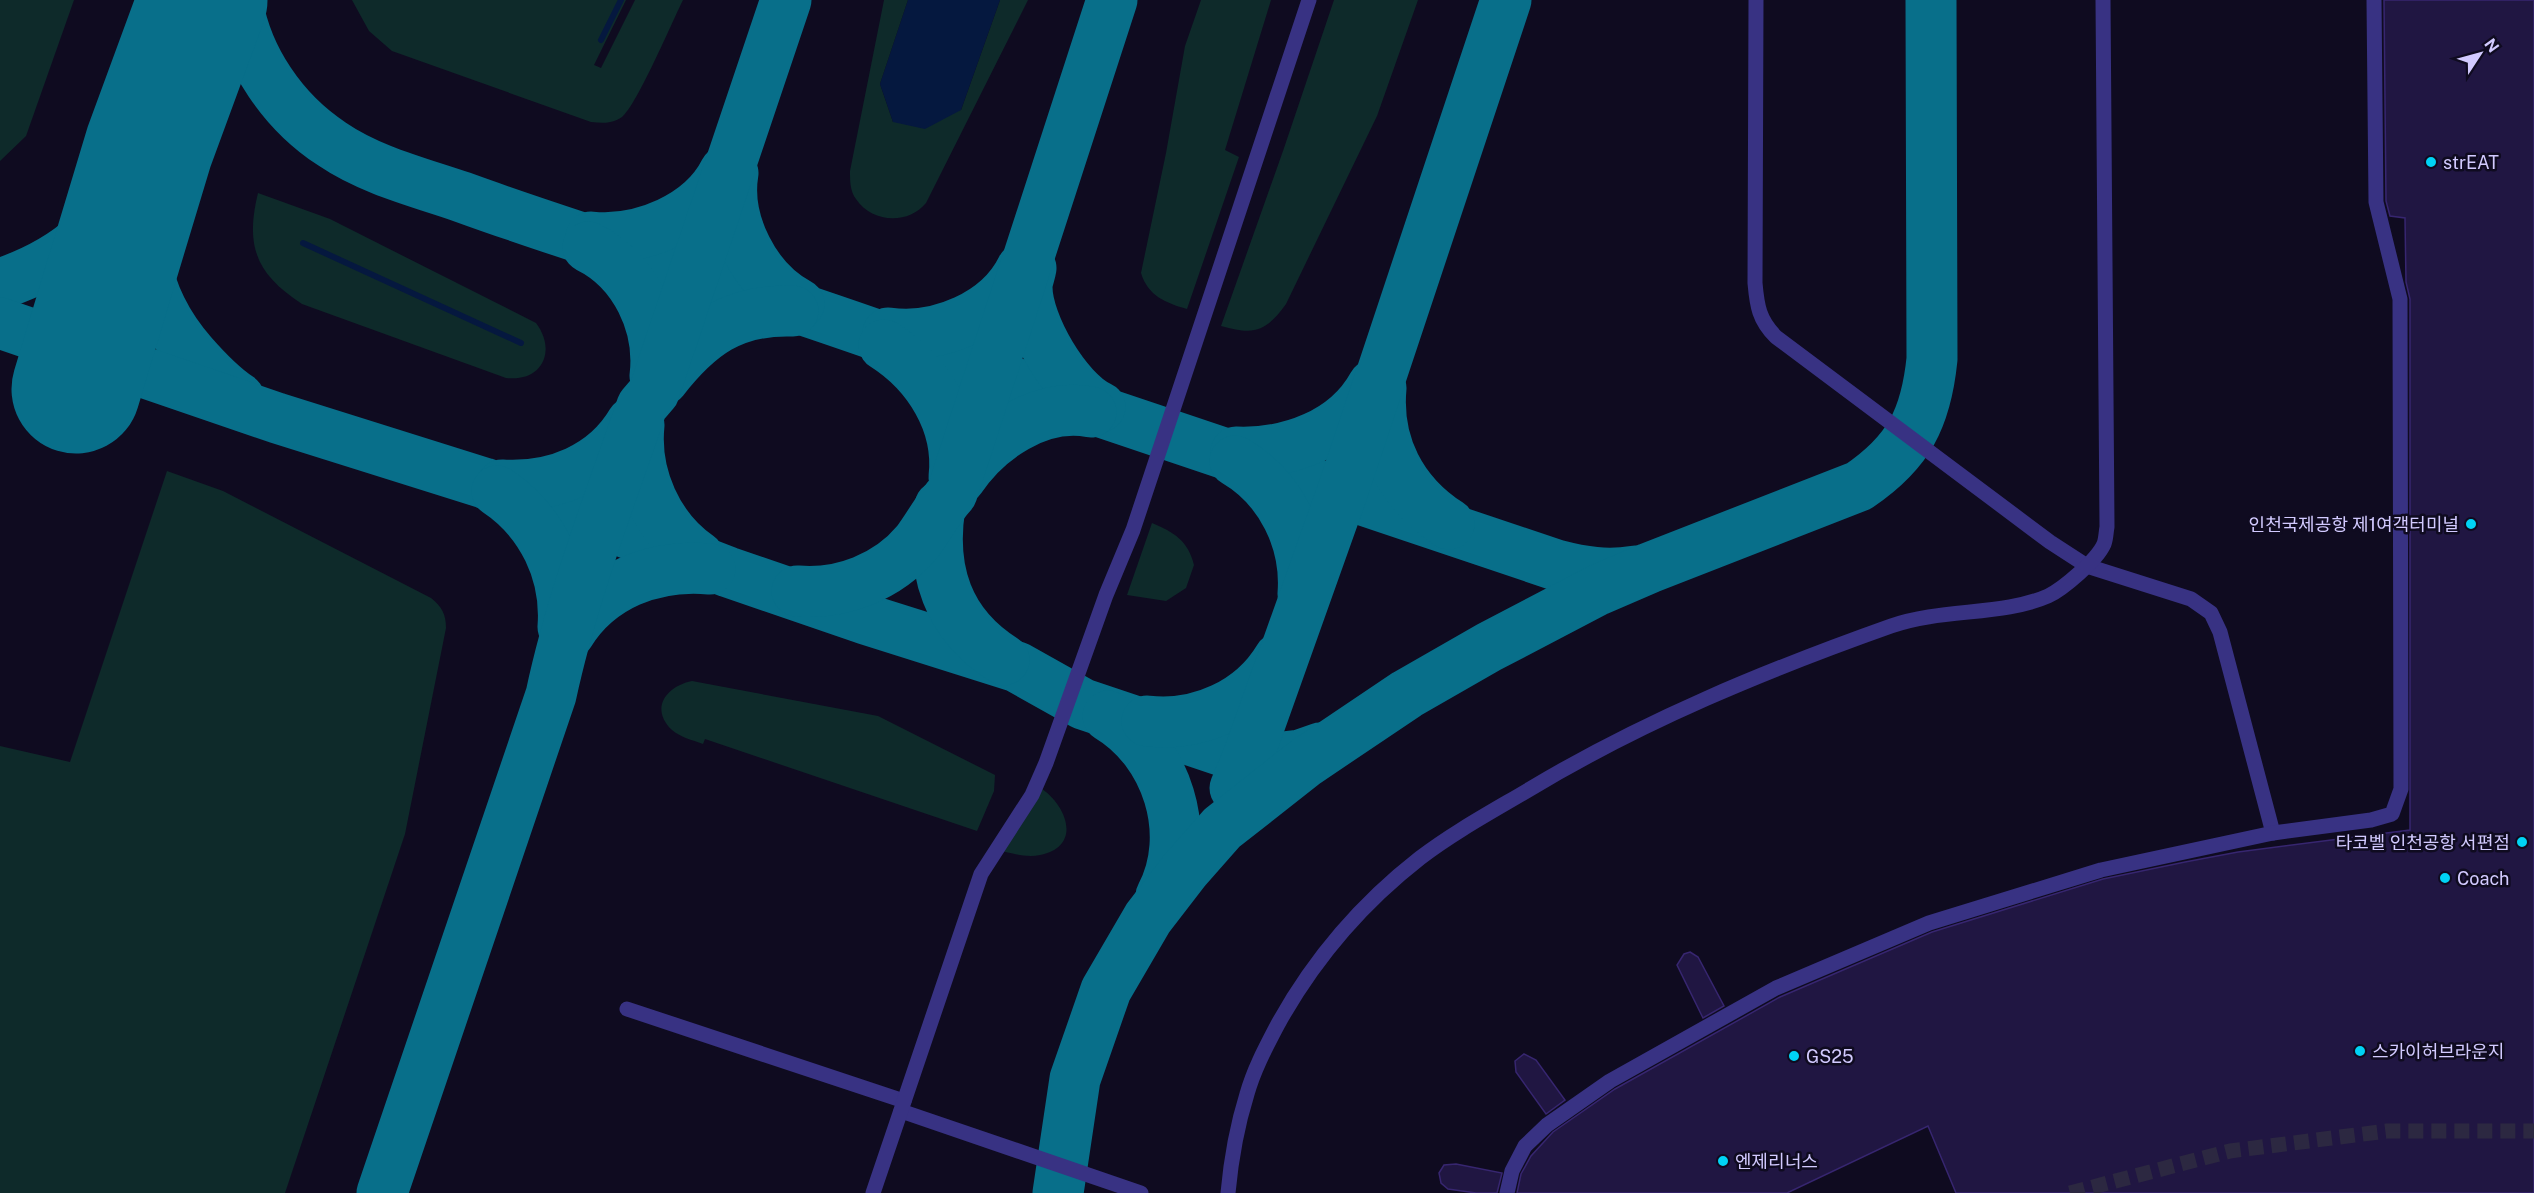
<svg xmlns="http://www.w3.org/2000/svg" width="2534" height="1193" viewBox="0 0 2534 1193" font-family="'Public Sans','Noto Sans KR',sans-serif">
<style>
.green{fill:#0e2a2a}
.water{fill:#05183f}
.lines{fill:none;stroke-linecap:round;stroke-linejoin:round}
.stream{stroke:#05183f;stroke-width:6}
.taxiway{stroke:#086f8a;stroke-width:51}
.runway{stroke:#086f8a;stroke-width:129}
.building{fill:#201642;stroke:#372670;stroke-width:1.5}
.minor-tunnel{stroke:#2c2841;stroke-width:15;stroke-dasharray:15 8;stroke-linecap:butt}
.minor{stroke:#383283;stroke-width:15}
.poi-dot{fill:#00d3f5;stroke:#0f0b20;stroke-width:2}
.labels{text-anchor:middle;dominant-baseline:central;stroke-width:5;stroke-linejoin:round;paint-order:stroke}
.poi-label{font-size:18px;fill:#d2caff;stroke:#0f0b20;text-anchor:start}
</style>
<rect width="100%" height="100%" fill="#0f0b20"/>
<g class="green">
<polygon points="0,0 74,0 26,136 0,161"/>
<path d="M352,0H626L594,65L601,68L635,0H683C672,22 637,105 622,117C612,124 603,123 591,122L392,51L369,31Z"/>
<path d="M884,0H908L880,84L893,122L961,110L1000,0H1028L926,203C908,225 872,223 856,199C850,191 850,181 850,171Z"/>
<path d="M1201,0H1271L1225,150L1239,157L1187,309C1166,303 1148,296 1141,273L1166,153L1185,46Z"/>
<path d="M1334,0H1418L1377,116L1286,304C1265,333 1254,335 1221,326L1283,151Z"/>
<path d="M258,193L330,219L536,323C557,351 542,382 506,378L302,304C256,274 245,246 258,193Z"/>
<path d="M167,471L223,491L431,598C442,607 446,614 446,628L405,834L285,1193H0V746L70,762Z"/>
<path d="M1152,523C1174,532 1188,541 1194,565L1186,588L1166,601L1127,595Z"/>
<path d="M692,681L878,716L995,775L994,791L977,831L705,739L703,744C692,740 680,737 672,730C649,708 667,686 692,681Z"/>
<path d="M1039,787C1067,804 1083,847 1040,855C1026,858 1011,853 998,850Z"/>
</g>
<polygon class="water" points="908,0 1000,0 961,110 925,129 893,122 880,84"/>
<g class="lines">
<g class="stream">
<polyline points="601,40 621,0"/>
<polyline points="303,243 521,343"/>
</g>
<g class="taxiway">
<path d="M237,0C246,58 283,112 332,144C370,170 418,182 462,197C561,233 663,264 764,297C839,321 913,348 988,374C1177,438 1366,502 1556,565C1583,572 1607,576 1635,571"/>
<path d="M149,147C136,227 136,290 192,354C206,370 221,386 239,398"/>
<path d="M733,173C725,222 755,281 799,304"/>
<path d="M591,237C641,242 702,217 725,171"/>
<path d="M588,247C635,270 661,325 655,376"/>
<path d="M1031,268C1030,274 1027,281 1027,287C1027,324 1066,391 1100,407"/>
<path d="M0,284C69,261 110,223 143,159"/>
<polyline points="0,323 277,418 484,483 601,523 728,572 865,619 1017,667 1083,704 1235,755 1274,758 1300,755 1320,748"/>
<path d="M888,333C938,340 999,315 1022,268"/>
<path d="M884,345C928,373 960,423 954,477"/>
<path d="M663,380C699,334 733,309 793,311"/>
<path d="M1381,388C1376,444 1401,493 1449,524"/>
<path d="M639,425C634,475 657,528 699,557"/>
<path d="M1236,452C1288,454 1346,434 1373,385"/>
<path d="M1235,461C1281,488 1307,541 1303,594"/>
<path d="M960,479C987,439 1039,402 1091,412"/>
<path d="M502,485C554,488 605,468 632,422"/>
<path d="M497,491C542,521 567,573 563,627"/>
<path d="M940,506C930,570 947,624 1004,660"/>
<path d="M797,591C841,595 888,577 917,542C929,526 938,508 952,493L1112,0"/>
<path d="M569,634C599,585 654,564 710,569"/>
<path d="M1108,716C1167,751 1194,834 1161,896"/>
<path d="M1147,721C1199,727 1252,703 1279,658"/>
<polyline points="1235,788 1248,757 1342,493 1506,0"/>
<path d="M382,1193L551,695C572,597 609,502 642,406L654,392L786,0"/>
<path d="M1058,1193L1075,1079L1106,990L1148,918L1185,870L1222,828L1306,762L1407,694L1489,647L1598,590L1649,568L1859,486C1909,452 1926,418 1932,359L1931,0"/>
</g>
<polyline class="runway" points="76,389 149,147 203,0"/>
</g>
<g class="building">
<polygon points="2384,0 2534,0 2534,1193 1956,1193 1928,1126 1787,1193 1517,1193 1521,1174 1531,1156 1553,1132 1615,1089 1780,997 1932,932 2103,879 2185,862 2238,852 2410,830 2410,299 2406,282 2405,218 2390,216 2386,201"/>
<polygon points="1690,952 1698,957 1724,1006 1703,1018 1677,965 1684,954"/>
<polygon points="1524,1054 1536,1060 1565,1100 1546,1114 1516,1072 1515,1061"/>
<polygon points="1456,1164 1502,1173 1497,1193 1476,1193 1448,1189 1441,1183 1439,1173 1444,1165"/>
</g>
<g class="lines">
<polyline class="minor-tunnel" points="2070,1193 2230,1151 2387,1131 2534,1131"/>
<g class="minor">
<path d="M1756,0L1755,283C1757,306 1759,320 1776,337L2050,542L2087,566L2191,599L2211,613L2220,632L2273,833"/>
<polyline points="627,1009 904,1101"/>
<polyline points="901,1111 1141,1193"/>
<polyline points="873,1193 981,874 1032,795 1046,763 1106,595 1133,530 1309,0"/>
<path d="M1228,1193C1231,1160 1237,1126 1247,1094C1254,1069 1266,1047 1278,1024C1314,959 1361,904 1420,858C1454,832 1493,811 1530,789C1643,721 1767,670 1891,626C1942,608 2003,616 2048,596C2063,589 2097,560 2104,544C2106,539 2106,532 2107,527L2103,0"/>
<polyline points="1507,1193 1512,1171 1525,1146 1547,1125 1610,1081 1776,988 1929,923 2101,870 2273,833 2371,820 2392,814 2401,789 2400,299 2376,202 2374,0"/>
</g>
</g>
<g class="poi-dot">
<circle cx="2431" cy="162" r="6"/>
<circle cx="2471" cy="524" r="6"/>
<circle cx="2522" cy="842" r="6"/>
<circle cx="2445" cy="878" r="6"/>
<circle cx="2360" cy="1051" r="6"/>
<circle cx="1794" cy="1056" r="6"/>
<circle cx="1723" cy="1161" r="6"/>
</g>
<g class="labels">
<g class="poi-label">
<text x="2443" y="162">strEAT</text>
<text x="2459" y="524" text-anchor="end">인천국제공항 제1여객터미널</text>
<text x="2510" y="842" text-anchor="end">타코벨 인천공항 서편점</text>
<text x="2457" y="878">Coach</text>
<text x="2372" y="1051">스카이허브라운지</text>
<text x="1806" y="1056">GS25</text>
<text x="1735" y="1161">엔제리너스</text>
</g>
</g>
<g transform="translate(2480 54) rotate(54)" stroke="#0f0b20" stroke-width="4.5" paint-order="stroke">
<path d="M0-4.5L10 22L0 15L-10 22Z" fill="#d2caff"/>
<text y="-9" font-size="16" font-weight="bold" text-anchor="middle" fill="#d2caff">N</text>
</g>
</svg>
